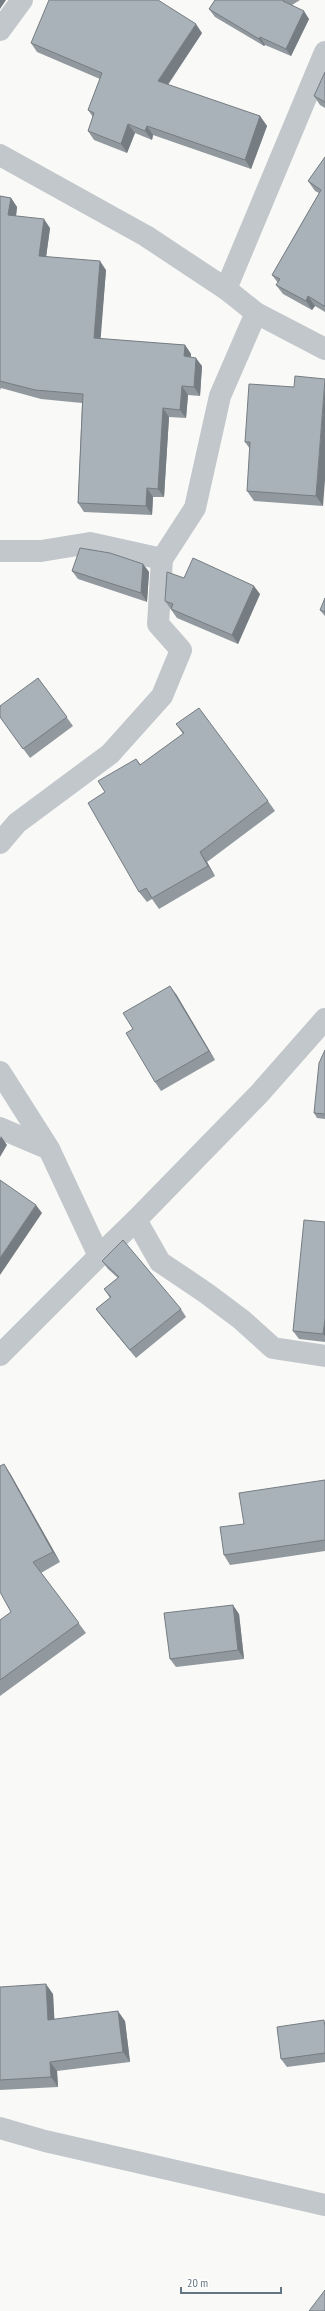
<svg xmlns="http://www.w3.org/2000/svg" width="325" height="2311" viewBox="0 0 325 2311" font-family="'PT Sans Narrow',sans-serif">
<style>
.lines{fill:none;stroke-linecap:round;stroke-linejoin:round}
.minor{stroke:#c2c7cb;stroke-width:22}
.wall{fill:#91999f}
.shaded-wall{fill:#767d82}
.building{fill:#a9b2b9;stroke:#767d82}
</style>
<rect width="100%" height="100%" fill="#f9f9f7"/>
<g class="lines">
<g class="minor">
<polyline points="0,30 22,0"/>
<polyline points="0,155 146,236 226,289 256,313 325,349"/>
<polyline points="226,289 325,52"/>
<polyline points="0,551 41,551 90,543 162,559 195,508 220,396 256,313"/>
<polyline points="0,843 17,823 110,754 162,696 181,650 158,624 162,559"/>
<polyline points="0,1072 49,1149"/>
<polyline points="0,1128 49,1149 99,1256 136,1220 160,1262 206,1293 242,1320 273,1348 325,1356"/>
<polyline points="136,1220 259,1094 325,1019"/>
<polyline points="0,1355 99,1256"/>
<polyline points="0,2128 45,2141 325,2205"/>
</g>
</g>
<g class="wall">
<polygon points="215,0 300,0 292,5 309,19 291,56 265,45 264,46 215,17 209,9"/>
<polygon points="202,33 168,85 260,116 267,126 251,169 153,135 152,140 135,133 127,153 94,140 88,131 93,117 88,110 100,79 37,52 31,43"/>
<polygon points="325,72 325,108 320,105 314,96"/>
<polygon points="325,157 325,312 315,306 312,310 283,294 276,285 278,283 272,275 319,193 315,191 308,181"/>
<polygon points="0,196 11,198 17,207 16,216 50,228 46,257 106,270 100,339 185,345 191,354 191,357 202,366 200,396 188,395 186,418 169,417 164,497 153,497 152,515 84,512 78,503 82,403 41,399 1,388 0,390"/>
<polygon points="294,387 323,506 254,501 247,491 250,449 245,442"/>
<polygon points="143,564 149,572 147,602 78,579 72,571"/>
<polygon points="184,578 260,594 238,644 177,618 165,601"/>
<polygon points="325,598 325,616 324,615 320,610"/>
<polygon points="38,678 73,726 30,758 0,717"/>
<polygon points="176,724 268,801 275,811 207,862 215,876 159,909 152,899 147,902 139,892 105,792 136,759 141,765 183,734"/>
<polygon points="176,994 215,1060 161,1091 155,1082 133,1029"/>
<polygon points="325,1050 325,1119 317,1118 314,1113"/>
<polygon points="325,1222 325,1342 299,1339 293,1331"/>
<polygon points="102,1261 181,1309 186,1317 136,1358 102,1317 96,1309 110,1298 104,1289 118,1278 108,1269"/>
<polygon points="4,1464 11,1475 60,1562 41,1573 86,1633 0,1696 0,1620 11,1612"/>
<polygon points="325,1480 325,1551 230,1565 224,1555"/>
<polygon points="239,1614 244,1659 176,1667 170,1659"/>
<polygon points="0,1987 53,1994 54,2019 125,2021 130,2062 57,2071 58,2087 0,2090"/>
<polygon points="325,2027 325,2062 287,2067 281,2059"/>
</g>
<g class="shaded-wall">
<polygon points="0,0 6,0 0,9"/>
<polygon points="304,11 309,19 291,56 286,49"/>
<polygon points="196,24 202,33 164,90 158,81"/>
<polygon points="260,37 265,45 264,46 259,39"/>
<polygon points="260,116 267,126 251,169 245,160"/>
<polygon points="128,124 135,133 127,153 121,144"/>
<polygon points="147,126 153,135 152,140 145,131"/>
<polygon points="11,198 17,207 15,224 8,215"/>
<polygon points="44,219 50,228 45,265 39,256"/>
<polygon points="100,261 106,270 100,347 94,338"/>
<polygon points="308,296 315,306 312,310 306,301"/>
<polygon points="185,345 191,354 190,365 184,356"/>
<polygon points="196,358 202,366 200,396 194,387"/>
<polygon points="325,380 325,480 323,506 316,496"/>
<polygon points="182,386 188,395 186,418 180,410"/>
<polygon points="163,408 169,417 164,497 158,489"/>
<polygon points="147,488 153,497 152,515 146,506"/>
<polygon points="143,564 149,572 147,602 141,593"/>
<polygon points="254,586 260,594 238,644 232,635"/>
<polygon points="200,852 207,862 215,876 208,866"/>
<polygon points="170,986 176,994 215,1060 209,1051"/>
<polygon points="1,1136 7,1145 0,1157 0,1139"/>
<polygon points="36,1205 42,1213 0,1275 0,1258"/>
<polygon points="325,1319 325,1336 323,1334"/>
<polygon points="4,1464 11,1475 60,1562 53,1552"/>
<polygon points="233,1605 239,1614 244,1659 238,1650"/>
<polygon points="46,1984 53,1994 55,2029 48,2020"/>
<polygon points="118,2011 125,2021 130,2062 123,2052"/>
<polygon points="50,2062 57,2071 58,2087 51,2077"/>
</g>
<g class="building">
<polygon points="49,0 158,0 196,24 158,81 260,116 245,160 147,126 145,131 128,124 121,144 88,131 94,113 88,110 102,73 31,43"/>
<polygon points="215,0 284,0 283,1 304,11 286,49 260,37 259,39 209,9"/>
<polygon points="325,72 325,102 314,96"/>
<polygon points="325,157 325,305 324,306 308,296 306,301 276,285 280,279 272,275 321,190 308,181"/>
<polygon points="0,196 11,198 8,215 44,219 39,256 100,261 94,338 185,345 184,356 196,358 194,387 182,386 180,410 163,408 158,489 147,488 146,506 78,503 83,394 35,390 0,381"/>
<polygon points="295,376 325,379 316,496 247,491 250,442 245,442 249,384 294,387"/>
<polygon points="80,548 110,553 143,564 141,593 72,571"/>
<polygon points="193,558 254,586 232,635 171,609 173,604 165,601 167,572 184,578"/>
<polygon points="325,598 325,612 320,610"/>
<polygon points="38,678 67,717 23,749 0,717 0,706"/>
<polygon points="199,708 268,801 200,852 208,866 152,898 146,888 139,892 88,803 105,792 98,781 136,759 140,765 184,733 176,724"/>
<polygon points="170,986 209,1051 155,1082 126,1033 133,1029 123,1013"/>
<polygon points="325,1050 325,1114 314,1113 319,1063"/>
<polygon points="0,1180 36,1205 0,1258"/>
<polygon points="304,1220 325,1222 325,1319 323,1334 293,1331"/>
<polygon points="123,1240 181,1309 130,1350 96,1309 111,1297 104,1289 119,1277 102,1261"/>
<polygon points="4,1464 53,1552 33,1562 79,1623 0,1680 0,1620 11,1612 0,1592 0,1466"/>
<polygon points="325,1480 325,1540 224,1555 220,1527 244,1524 239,1493"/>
<polygon points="233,1605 238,1650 170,1659 164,1613"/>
<polygon points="46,1984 48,2020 118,2011 123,2052 50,2062 51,2077 0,2080 0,1987"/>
<polygon points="324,2020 325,2027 325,2053 281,2059 277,2027"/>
<polygon points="325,2290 325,2311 309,2311"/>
</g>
<path d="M181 2287v6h100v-6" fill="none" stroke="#637683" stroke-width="2"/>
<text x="187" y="2287" font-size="12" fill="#637683" stroke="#ffffff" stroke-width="3" paint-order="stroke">20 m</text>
</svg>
